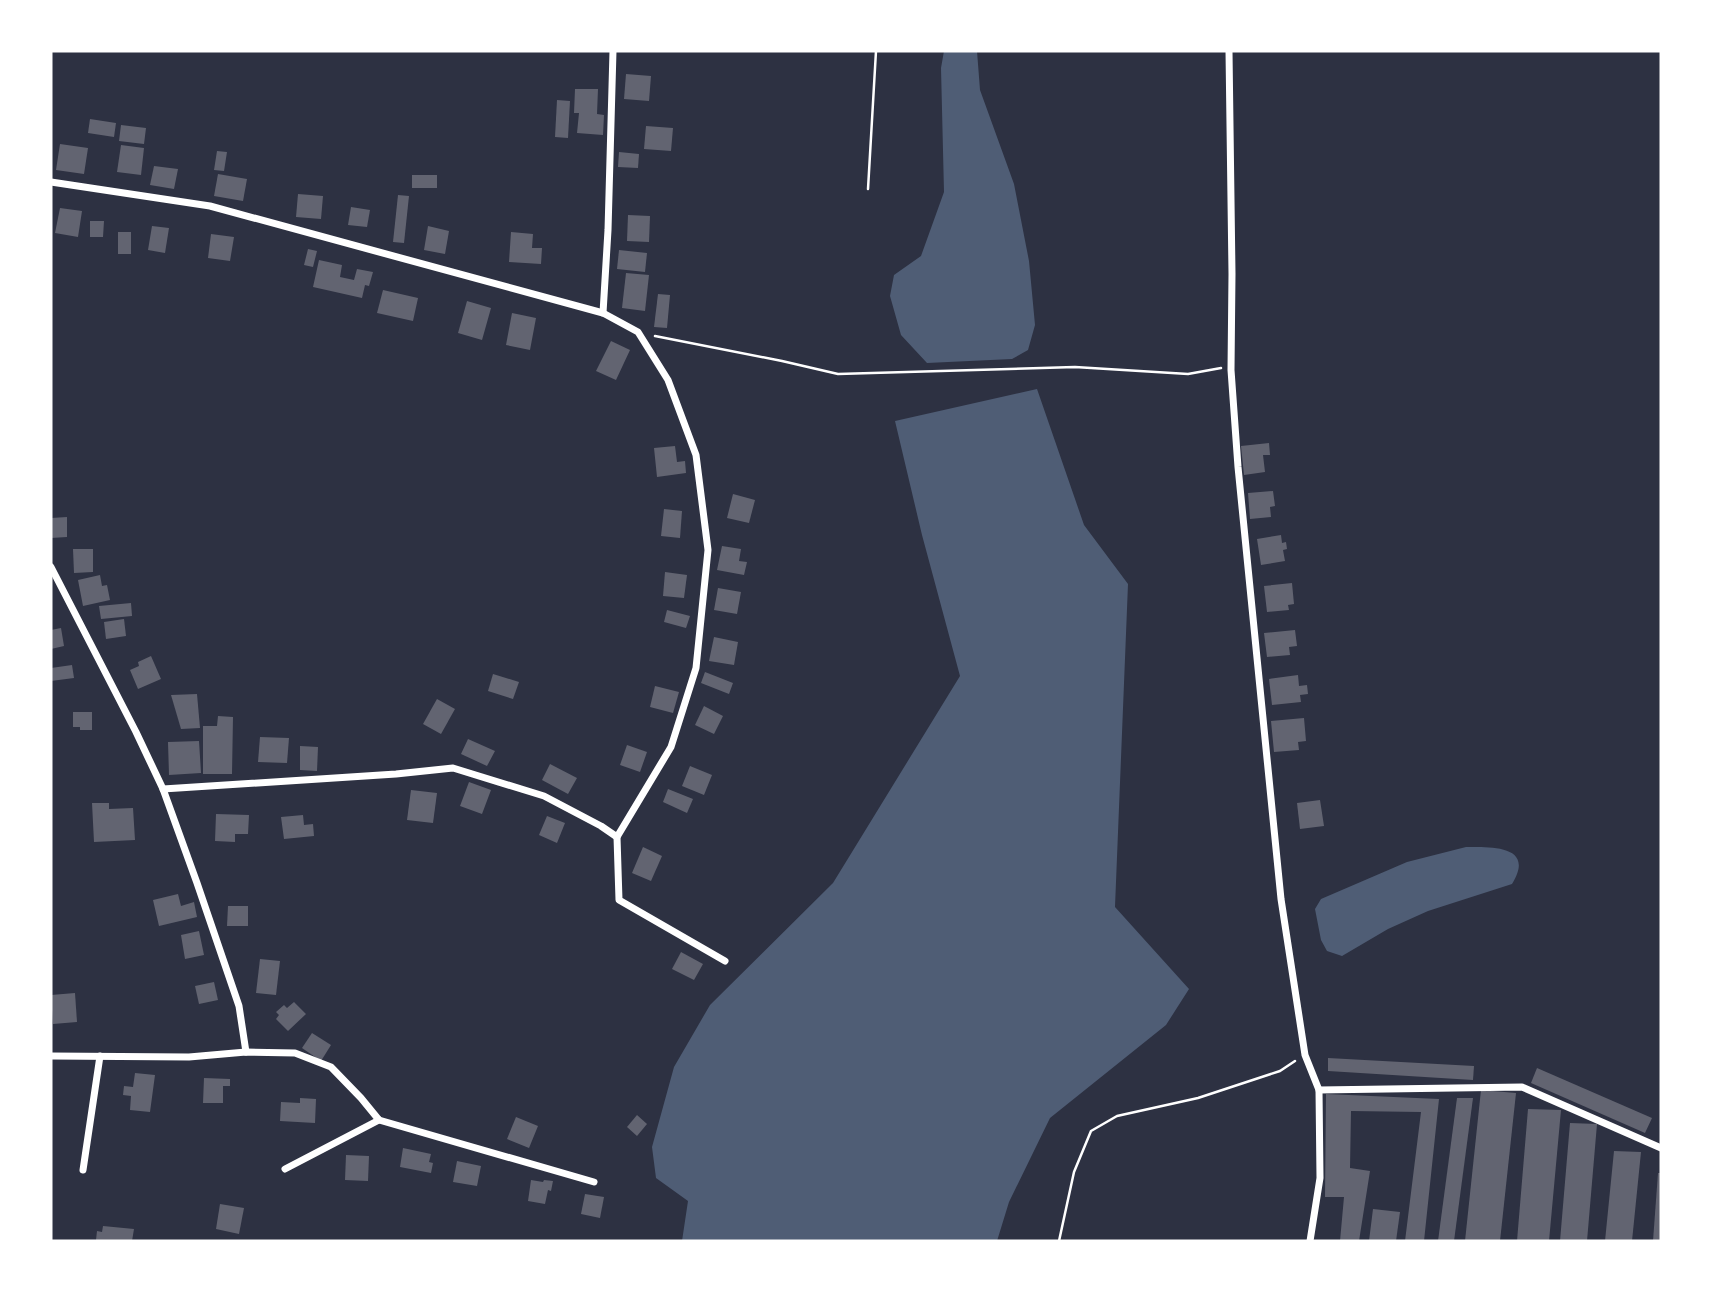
<svg xmlns="http://www.w3.org/2000/svg" width="1712" height="1292" viewBox="0 0 1712 1292" font-family="'Fira Sans Condensed',sans-serif">
<style>
.water{fill:#4f5d75}
.building{fill:#626471}
.lines{fill:none;stroke-linecap:round;stroke-linejoin:round}
.path{stroke:#fff;stroke-width:2.5}
.minor{stroke:#fff;stroke-width:7}
</style>
<rect width="100%" height="100%" fill="#2d3142"/>
<g class="water">
<polygon points="944,51 977,51 980,90 1014,184 1029,261 1035,325 1028,350 1012,359 927,363 901,335 890,296 894,275 921,256 944,192 941,68"/>
<polygon points="1037,389 1084,525 1128,584 1115,907 1189,989 1166,1025 1050,1118 1009,1202 997,1241 682,1241 688,1201 656,1178 652,1147 674,1067 710,1005 833,883 960,676 922,535 895,421"/>
<path d="M1466,847C1491,847 1536,845 1512,884L1428,911L1388,929L1342,956L1327,951L1321,940L1315,909L1321,899L1407,862Z"/>
</g>
<g class="building">
<polygon points="626,74 651,76 649,101 624,99"/>
<polygon points="575,89 598,89 597,114 604,115 603,135 577,133 579,113 574,113"/>
<polygon points="557,100 570,101 568,138 555,137"/>
<polygon points="90,119 116,123 114,137 88,133"/>
<polygon points="121,125 146,128 144,144 119,141"/>
<polygon points="646,126 673,128 671,151 644,149"/>
<polygon points="60,144 88,148 84,174 56,170"/>
<polygon points="121,145 144,148 141,175 117,172"/>
<polygon points="217,151 227,152 224,171 214,170"/>
<polygon points="619,152 639,154 638,168 618,167"/>
<polygon points="154,166 178,169 174,189 150,185"/>
<polygon points="218,174 247,179 243,201 214,196"/>
<rect x="412" y="175" width="25" height="13"/>
<polygon points="298,194 323,196 321,219 296,217"/>
<polygon points="398,195 409,196 404,243 393,242"/>
<polygon points="351,207 370,210 367,227 348,225"/>
<polygon points="60,208 82,211 78,237 55,233"/>
<polygon points="628,215 650,216 649,242 627,241"/>
<polygon points="90,221 104,221 103,237 90,237"/>
<polygon points="152,226 169,228 165,253 148,250"/>
<polygon points="428,226 449,231 445,254 424,250"/>
<rect x="118" y="232" width="13" height="22"/>
<polygon points="511,232 533,234 532,248 542,248 541,264 509,262"/>
<polygon points="211,234 234,237 230,261 208,258"/>
<polygon points="308,249 317,251 313,267 304,265"/>
<polygon points="619,250 647,253 645,272 617,269"/>
<polygon points="319,260 342,265 340,277 354,280 357,269 373,272 369,286 365,285 362,298 313,287"/>
<polygon points="626,273 649,275 645,311 622,308"/>
<polygon points="383,290 418,298 413,321 377,313"/>
<polygon points="658,294 670,295 667,328 654,327"/>
<polygon points="467,301 491,308 482,340 458,333"/>
<polygon points="512,313 536,318 530,350 506,345"/>
<polygon points="611,341 630,350 616,380 596,371"/>
<polygon points="1269,443 1270,455 1263,455 1265,472 1244,475 1241,446"/>
<polygon points="675,446 677,462 685,461 686,473 657,477 654,448"/>
<polygon points="1273,491 1275,506 1270,507 1271,517 1250,519 1248,493"/>
<polygon points="733,494 755,500 749,523 727,518"/>
<polygon points="664,509 682,511 680,538 661,536"/>
<polygon points="67,517 67,537 51,538 51,518"/>
<polygon points="1281,535 1282,543 1286,542 1287,549 1283,550 1285,561 1261,565 1257,539"/>
<polygon points="722,546 741,549 739,561 747,562 744,575 717,570"/>
<polygon points="73,549 93,549 93,572 74,573"/>
<polygon points="665,572 687,575 684,598 663,596"/>
<polygon points="100,575 102,586 107,585 110,600 83,606 78,580"/>
<polygon points="1292,583 1294,604 1288,605 1289,610 1267,612 1264,586"/>
<polygon points="718,588 741,592 737,614 714,610"/>
<polygon points="131,603 132,616 101,619 99,606"/>
<polygon points="667,610 690,616 686,628 664,622"/>
<polygon points="124,619 126,636 106,639 104,622"/>
<polygon points="61,628 64,646 51,649 51,630"/>
<polygon points="1295,630 1297,646 1289,647 1290,655 1267,657 1264,633"/>
<polygon points="714,637 738,642 734,665 709,661"/>
<polygon points="151,656 161,679 138,689 130,670 139,666 138,662"/>
<polygon points="72,665 74,678 51,681 51,668"/>
<polygon points="705,672 733,683 729,694 701,683"/>
<polygon points="493,674 519,682 513,699 488,691"/>
<polygon points="1298,675 1299,686 1307,685 1308,694 1300,695 1301,702 1272,705 1269,679"/>
<polygon points="655,686 679,692 673,713 650,707"/>
<polygon points="197,694 200,728 181,729 171,695"/>
<polygon points="437,699 455,709 441,734 423,724"/>
<polygon points="704,706 723,716 714,734 695,725"/>
<polygon points="73,712 92,712 92,730 80,730 80,727 73,727"/>
<polygon points="218,716 233,717 232,774 203,774 203,726 217,726"/>
<polygon points="1304,718 1306,741 1298,742 1299,750 1274,752 1271,721"/>
<polygon points="260,737 289,738 287,763 258,762"/>
<polygon points="468,739 495,751 487,766 461,754"/>
<polygon points="199,741 201,773 169,775 168,742"/>
<polygon points="627,745 647,752 640,772 620,765"/>
<polygon points="300,746 318,747 317,771 300,770"/>
<polygon points="550,764 577,778 568,794 542,780"/>
<polygon points="690,766 712,775 704,795 682,786"/>
<polygon points="469,782 491,790 482,814 460,806"/>
<polygon points="668,789 693,799 687,813 663,802"/>
<polygon points="411,790 437,793 433,823 407,820"/>
<polygon points="1320,800 1324,826 1300,829 1297,803"/>
<polygon points="92,803 109,803 109,809 133,808 135,840 94,842"/>
<polygon points="216,814 249,815 248,834 235,834 235,842 215,841"/>
<polygon points="303,815 304,825 313,824 314,836 284,839 281,817"/>
<polygon points="547,816 565,823 557,843 539,835"/>
<polygon points="643,847 662,856 651,881 632,873"/>
<polygon points="178,894 181,906 194,902 197,917 159,926 153,900"/>
<polygon points="228,906 248,906 248,926 227,926"/>
<polygon points="199,931 204,955 185,959 181,935"/>
<polygon points="681,952 703,964 694,980 672,969"/>
<polygon points="260,959 280,961 276,995 256,993"/>
<polygon points="214,982 218,1000 199,1004 195,986"/>
<polygon points="75,993 77,1022 53,1024 51,995"/>
<polygon points="294,1002 306,1014 288,1031 276,1019 279,1015 276,1012 284,1005 287,1008"/>
<polygon points="312,1033 331,1045 321,1061 302,1048"/>
<polygon points="1328,1058 1474,1066 1473,1080 1328,1071"/>
<polygon points="1537,1068 1652,1118 1645,1133 1531,1083"/>
<polygon points="135,1073 155,1075 150,1112 130,1110 131,1096 123,1095 124,1086 133,1087"/>
<polygon points="204,1078 230,1079 230,1086 223,1086 223,1103 203,1103"/>
<polygon points="1481,1090 1516,1093 1500,1241 1465,1241"/>
<polygon points="1326,1094 1439,1099 1424,1241 1405,1241 1421,1112 1351,1111 1350,1168 1370,1171 1359,1241 1340,1241 1344,1197 1325,1197"/>
<polygon points="300,1098 316,1099 315,1123 280,1121 281,1102 300,1103"/>
<polygon points="1457,1098 1473,1098 1454,1241 1438,1241"/>
<polygon points="1528,1109 1561,1110 1549,1241 1517,1241"/>
<polygon points="637,1115 647,1124 637,1136 627,1127"/>
<polygon points="516,1117 538,1126 529,1148 507,1139"/>
<polygon points="1570,1123 1597,1124 1587,1241 1560,1241"/>
<polygon points="403,1148 431,1154 429,1162 433,1163 431,1173 400,1167"/>
<polygon points="1614,1151 1641,1152 1632,1241 1605,1241"/>
<polygon points="346,1155 369,1156 368,1181 345,1180"/>
<polygon points="457,1161 481,1166 477,1186 453,1182"/>
<polygon points="1658,1173 1661,1173 1661,1241 1653,1241"/>
<polygon points="531,1180 543,1182 544,1180 553,1181 551,1191 548,1190 545,1204 528,1201"/>
<polygon points="585,1194 604,1197 600,1218 581,1214"/>
<polygon points="220,1204 244,1208 239,1234 216,1229"/>
<polygon points="1373,1209 1400,1212 1396,1241 1369,1241"/>
<polygon points="103,1226 134,1229 132,1241 102,1241 96,1240 97,1231 102,1232"/>
</g>
<g class="lines">
<g class="path">
<polyline points="868,189 876,51"/>
<polyline points="655,336 782,361 838,374 1075,367 1188,374 1221,368"/>
<polyline points="1059,1241 1074,1172 1091,1131 1117,1116 1198,1098 1280,1071 1295,1061"/>
</g>
<g class="minor">
<polyline points="1229,51 1232,274 1231,370 1238,467 1281,899 1305,1055 1319,1090 1320,1178 1310,1241"/>
<polyline points="51,182 210,206 603,313 638,332 668,380 696,455 708,550 696,668 671,747 617,837 619,900 725,961"/>
<polyline points="603,313 608,230 613,51"/>
<polyline points="51,567 136,732 163,789 197,883 239,1006 246,1052"/>
<polyline points="163,789 396,774 453,768 544,796 601,826 617,837"/>
<polyline points="51,1056 189,1057 246,1052 295,1053 331,1067 361,1098 379,1120 594,1182"/>
<polyline points="1319,1090 1522,1087 1661,1148"/>
<polyline points="285,1169 379,1120"/>
<polyline points="83,1170 100,1056"/>
</g>
</g>
<rect width="1712" height="1292" fill="none" stroke="#ffffff" stroke-width="105"/>
</svg>
